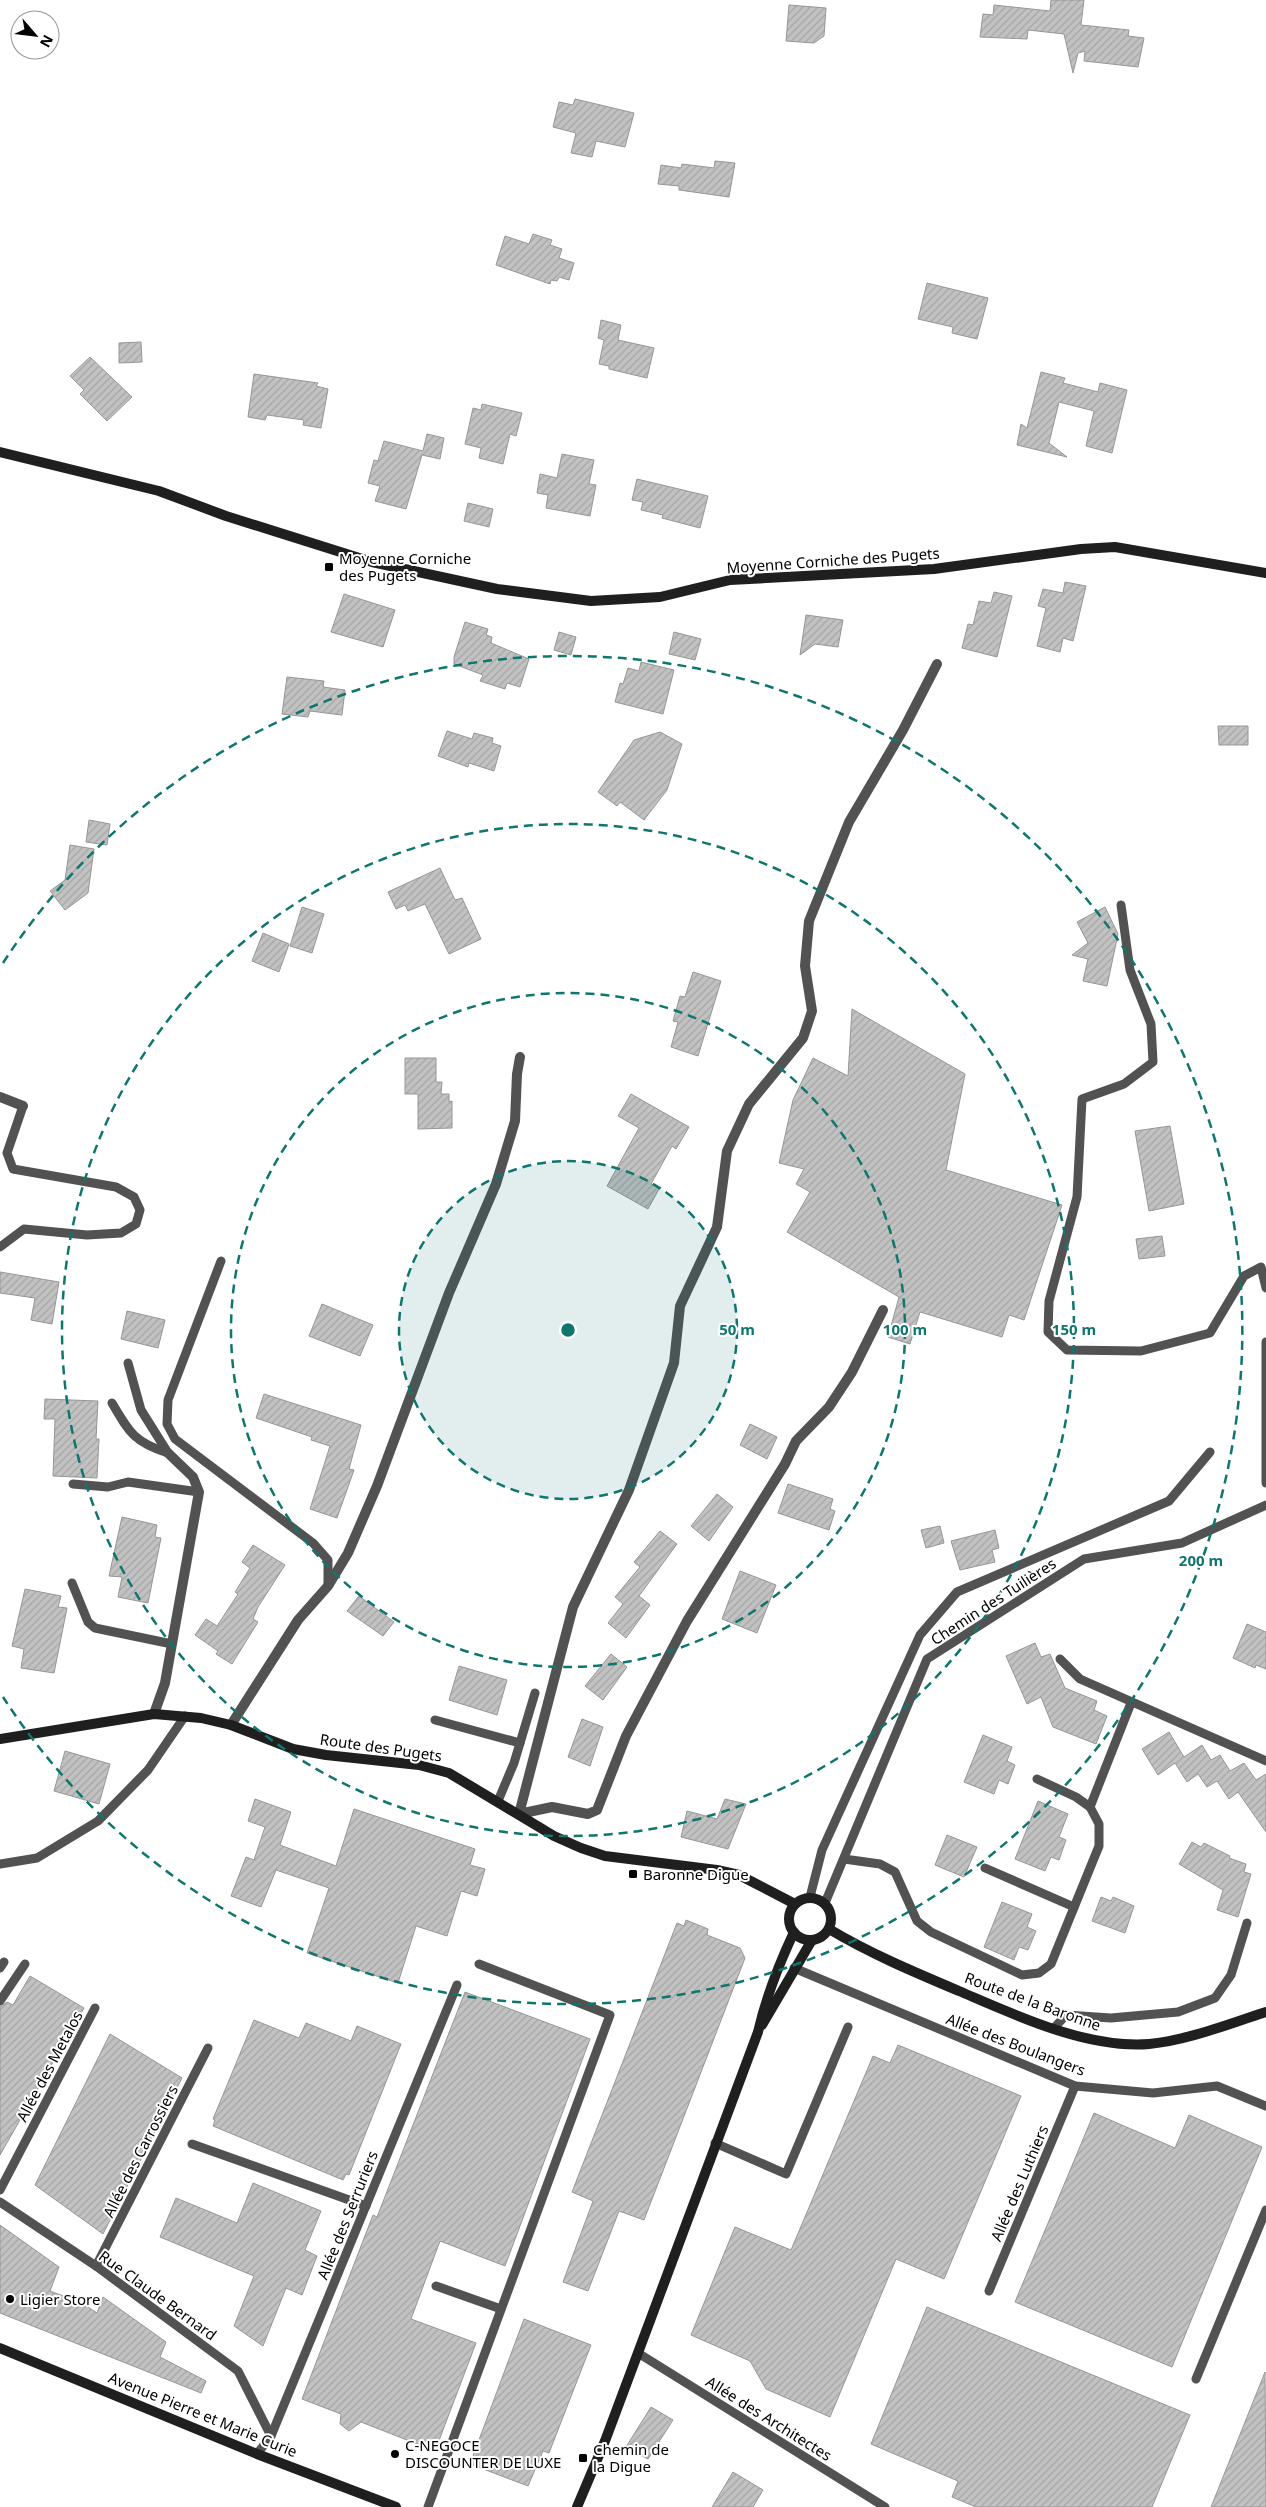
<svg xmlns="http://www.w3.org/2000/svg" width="1266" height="2507" viewBox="0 0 1266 2507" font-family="'Noto Sans',sans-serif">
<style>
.building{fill:url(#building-hatch);stroke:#969696}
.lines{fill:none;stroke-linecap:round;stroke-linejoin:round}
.lane{stroke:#525252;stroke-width:9}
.street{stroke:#525252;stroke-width:10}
.secondary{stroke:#1f1f1f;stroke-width:10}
.ring{fill:none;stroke:#0f766e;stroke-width:2.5;stroke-dasharray:9 6}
.poi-dot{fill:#000;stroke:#fff;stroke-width:2}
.labels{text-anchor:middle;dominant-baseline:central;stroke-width:4;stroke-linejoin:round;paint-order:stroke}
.poi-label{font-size:15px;fill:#000;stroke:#fff;text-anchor:start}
.street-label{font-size:15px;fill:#000;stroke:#fff}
.centre{fill:#0f766e;stroke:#fff;stroke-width:2.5}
.ring-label{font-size:15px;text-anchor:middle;font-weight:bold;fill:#0f766e;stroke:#fff;stroke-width:4;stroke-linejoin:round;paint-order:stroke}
</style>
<defs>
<pattern id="building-hatch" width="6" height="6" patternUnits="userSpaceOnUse" patternTransform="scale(1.25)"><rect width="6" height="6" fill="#c2c2c2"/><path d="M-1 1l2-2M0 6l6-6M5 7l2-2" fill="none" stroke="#a5a5a5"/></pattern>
</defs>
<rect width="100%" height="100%" fill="#fff"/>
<g class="building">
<polygon points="1051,0 1084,0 1081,25 1129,30 1128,36 1144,38 1138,67 1084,61 1085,51 1078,53 1073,73 1064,34 1028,30 1027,39 980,37 983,14 993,15 994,5 1050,11"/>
<polygon points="789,5 826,8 824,36 814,43 786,41"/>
<polygon points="575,99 634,113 625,147 596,141 592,157 571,153 576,133 553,127 559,102 573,105"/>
<polygon points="715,161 735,163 729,197 679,190 679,186 658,184 661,165 681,168 682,164 714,168"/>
<polygon points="533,234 552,240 550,245 562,249 559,258 574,263 569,280 559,277 557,281 551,280 550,284 496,265 505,236 529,244"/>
<polygon points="927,283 988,298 977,339 952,333 953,327 918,319"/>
<polygon points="601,320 621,325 618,340 654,348 647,378 609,369 609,366 599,364 604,340 598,338"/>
<polygon points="141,342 142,362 119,363 119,343"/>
<polygon points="90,357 132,397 107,421 80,394 84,390 70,376"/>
<polygon points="1041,372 1065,378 1063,383 1098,392 1100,383 1127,390 1112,453 1086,446 1094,411 1059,402 1049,443 1067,457 1017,445 1021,424 1027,428"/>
<polygon points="254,374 318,383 316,386 328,389 321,428 303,425 304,420 267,415 265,420 248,417"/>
<polygon points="482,404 522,413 516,436 510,434 503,464 479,458 481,448 465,444 473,408 481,410"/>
<polygon points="427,434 444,438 440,459 422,455 406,509 375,501 380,486 368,483 374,460 378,461 384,441 423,451"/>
<polygon points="562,454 594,460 589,484 596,485 590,516 546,508 548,495 537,493 540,474 557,478"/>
<polygon points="637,479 708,496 700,528 662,518 663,515 641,510 643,502 632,500"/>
<polygon points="468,503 493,509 489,527 464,521"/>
<polygon points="1065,582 1086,586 1073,641 1063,638 1060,652 1037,646 1046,608 1038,606 1043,589 1063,593"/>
<polygon points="994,592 1012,596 997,657 962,648 968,624 973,625 979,601 991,603"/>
<polygon points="344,594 395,610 383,647 331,632"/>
<polygon points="806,615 843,620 838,647 815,644 800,655"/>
<polygon points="465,622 488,629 486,635 492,637 491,643 529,659 520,687 507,683 505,689 480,681 483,675 454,664 454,657"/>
<polygon points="559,632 576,637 571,655 554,650"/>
<polygon points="674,632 701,639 695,660 669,654"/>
<polygon points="641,662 674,670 663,714 615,702 620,683 623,684 628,668 639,671"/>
<polygon points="287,677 324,681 323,687 345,690 342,715 310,711 308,717 282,714"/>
<polygon points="1218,726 1248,726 1248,745 1219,745"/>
<polygon points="447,731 472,739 474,733 493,738 492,743 501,746 494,771 469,763 468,767 438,756"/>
<polygon points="660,732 682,744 667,790 644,820 620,802 617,806 598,792 634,740"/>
<polygon points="89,820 110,824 107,845 86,842"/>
<polygon points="70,845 94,849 88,893 65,910 50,891 65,880"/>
<polygon points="440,868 455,900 462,898 481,939 449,954 425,904 408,911 405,905 396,909 388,892"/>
<polygon points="302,907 324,914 312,953 290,946"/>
<polygon points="1105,907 1118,934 1107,986 1083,981 1088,959 1072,955 1088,943 1077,922"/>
<polygon points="263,933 289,944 279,972 252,961"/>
<polygon points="693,972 721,981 698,1056 671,1047 678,1022 673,1021 680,996 685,997"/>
<polygon points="852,1009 965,1074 946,1170 1062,1205 1024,1320 1009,1315 1002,1337 920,1312 910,1344 888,1337 899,1297 787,1232 810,1192 796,1184 804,1169 779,1163 793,1100 813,1058 848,1076"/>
<polygon points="405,1058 436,1058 436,1082 442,1082 441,1094 449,1094 449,1102 452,1101 452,1128 418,1129 418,1094 405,1094"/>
<polygon points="631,1094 689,1127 676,1149 672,1146 651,1184 659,1189 648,1209 607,1186 639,1128 618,1116"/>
<polygon points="1170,1126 1184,1204 1149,1211 1135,1131"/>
<polygon points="1162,1236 1165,1256 1139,1259 1136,1239"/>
<polygon points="0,1272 59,1282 52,1324 31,1320 35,1298 0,1293"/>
<polygon points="322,1304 373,1325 360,1356 309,1336"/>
<polygon points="127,1311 165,1320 158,1348 121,1339"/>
<polygon points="264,1394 361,1425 349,1469 354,1470 337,1518 310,1509 330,1446 311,1440 312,1437 256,1418"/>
<polygon points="45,1399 98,1401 96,1439 99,1439 97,1478 53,1476 55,1419 44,1419"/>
<polygon points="750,1424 777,1437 767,1459 740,1445"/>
<polygon points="788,1484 833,1499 830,1509 835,1511 829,1530 778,1513"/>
<polygon points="717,1494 733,1507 709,1541 691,1526"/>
<polygon points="122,1517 157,1525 155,1537 161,1538 148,1603 118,1597 122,1577 109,1576"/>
<polygon points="940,1526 944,1543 926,1548 921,1530"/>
<polygon points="995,1530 999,1548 992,1550 995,1562 960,1570 951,1541"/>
<polygon points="660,1531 677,1544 639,1596 650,1605 626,1638 608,1623 623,1604 615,1597 640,1567 634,1562"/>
<polygon points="253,1545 285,1565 258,1607 253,1619 258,1622 232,1664 216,1654 218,1651 195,1635 206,1619 217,1626 238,1594 235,1592 250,1568 242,1562"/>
<polygon points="740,1571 776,1585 757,1633 722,1619"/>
<polygon points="25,1589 61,1596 58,1607 67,1608 54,1673 21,1668 24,1649 12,1646"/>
<polygon points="359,1596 394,1622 383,1636 347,1611"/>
<polygon points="1247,1624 1266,1632 1266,1669 1256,1665 1255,1668 1233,1658"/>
<polygon points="1035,1643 1041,1657 1050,1654 1065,1688 1097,1701 1094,1710 1107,1716 1096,1744 1053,1727 1041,1697 1027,1704 1006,1656"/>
<polygon points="611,1654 627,1667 603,1700 585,1686"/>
<polygon points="459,1666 507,1680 497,1715 449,1700"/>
<polygon points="582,1719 603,1727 590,1766 568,1757"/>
<polygon points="1169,1732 1184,1757 1202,1745 1211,1760 1220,1755 1230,1771 1244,1763 1256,1780 1266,1774 1266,1832 1238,1792 1229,1799 1217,1781 1207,1787 1198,1774 1187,1782 1175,1763 1158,1775 1142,1749"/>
<polygon points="983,1735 1012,1747 1007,1761 1015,1765 1008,1784 999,1780 994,1794 964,1782"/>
<polygon points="65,1751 110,1764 99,1804 54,1791"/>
<polygon points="255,1799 291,1812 280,1845 336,1866 354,1809 475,1849 470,1865 485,1869 477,1896 461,1891 447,1936 416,1926 398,1983 307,1953 329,1888 276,1870 261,1907 231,1896 246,1857 254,1860 265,1827 248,1821"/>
<polygon points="725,1799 746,1804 728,1849 681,1837 687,1811 717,1819"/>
<polygon points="1038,1801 1068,1814 1059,1837 1066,1840 1059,1860 1051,1857 1045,1871 1015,1859"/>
<polygon points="947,1835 977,1847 964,1877 935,1865"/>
<polygon points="1192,1842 1201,1847 1204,1843 1230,1856 1229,1858 1246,1864 1244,1872 1251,1874 1238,1917 1217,1910 1223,1890 1179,1864"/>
<polygon points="1101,1897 1111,1901 1113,1897 1134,1906 1125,1933 1092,1921"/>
<polygon points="1002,1902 1032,1914 1027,1927 1036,1931 1028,1950 1019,1947 1014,1960 984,1947"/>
<polygon points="686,1920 708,1929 707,1935 740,1948 745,1958 644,2220 619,2211 588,2291 563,2282 593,2201 572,2192 677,1923 684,1926"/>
<polygon points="30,1976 84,2008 0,2155 0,2007 7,2002 13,2005"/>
<polygon points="465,1992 590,2039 505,2266 440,2241 411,2319 476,2343 435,2451 361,2422 349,2431 340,2424 341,2414 302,2399 373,2215 377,2217"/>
<polygon points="254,2020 299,2038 306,2023 351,2041 357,2026 401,2044 349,2175 346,2174 343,2180 213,2126 215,2120 213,2119"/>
<polygon points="110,2034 182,2078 103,2234 35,2185"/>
<polygon points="898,2045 1021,2096 944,2279 896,2259 830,2417 766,2389 750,2361 691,2335 735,2227 791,2250 873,2056 890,2063"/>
<polygon points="1094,2113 1175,2148 1189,2115 1262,2147 1172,2367 1015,2302"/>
<polygon points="253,2183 321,2211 305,2250 317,2256 302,2295 286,2288 263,2346 234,2326 254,2276 160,2237 176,2198 237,2223"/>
<polygon points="0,2225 59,2267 50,2291 82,2303 97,2313 103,2297 166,2342 160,2357 206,2381 201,2393 0,2313"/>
<polygon points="927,2307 1190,2415 1152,2507 976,2507 952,2497 958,2481 871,2444"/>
<polygon points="524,2319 591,2345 549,2453 543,2451 528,2486 470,2464"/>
<polygon points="1265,2372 1266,2507 1211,2507"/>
<polygon points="651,2407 673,2420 648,2459 626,2447"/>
<polygon points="733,2472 763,2490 753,2507 712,2507"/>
</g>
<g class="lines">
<g class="lane">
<polyline points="1121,905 1130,970 1151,1024 1153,1062 1124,1084 1082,1099 1077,1197 1049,1301 1048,1332 1067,1350 1141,1351 1210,1333 1244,1276 1261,1267 1266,1288"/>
<polyline points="0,1247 24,1229 87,1235 121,1233 136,1224 140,1210 134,1197 116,1187 13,1169 7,1153 23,1106"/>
<polyline points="221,1261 168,1400 167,1424 175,1439 313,1543 328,1560 328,1586"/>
<polyline points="1266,1342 1266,1483"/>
<polyline points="128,1363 141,1410 168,1453"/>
<path d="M112,1403C129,1432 134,1442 168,1453"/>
<polyline points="73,1484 108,1487 128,1482 199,1492"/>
<polyline points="72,1583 88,1622 95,1628 172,1644"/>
<polyline points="1060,1659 1080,1679 1266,1761"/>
<polyline points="435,1720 520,1743"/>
<polyline points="498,1801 514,1763 535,1693"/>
<polyline points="1090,1807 1131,1703"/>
<polyline points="844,1859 880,1864 895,1872 917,1921 931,1932 1022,1975 1039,1973 1051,1964 1099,1846 1099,1824 1090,1807 1076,1797 1037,1779"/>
<polyline points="0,1864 37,1858 98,1821 148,1770 185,1716"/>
<polyline points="985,1868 1074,1907"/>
<polyline points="810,1897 822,1850 920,1635 957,1592 1169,1501 1210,1452"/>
<polyline points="825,1903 927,1659 1084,1559 1182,1543 1266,1505"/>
<polyline points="0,1968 4,1962"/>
<polyline points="794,1968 1075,2086 1153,2093 1217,2086 1266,2106"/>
<polyline points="0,2001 25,1964"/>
<polyline points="1054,2028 1066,2015 1111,2018 1178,2012 1215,1998 1231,1975 1247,1923"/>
<polyline points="715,2143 786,2174 848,2027"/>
<polyline points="192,2144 366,2206"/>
<polyline points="0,2190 95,2008"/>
<polyline points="0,2202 96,2266 238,2371 271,2436"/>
<polyline points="96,2266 208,2048"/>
<polyline points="436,2286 501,2309"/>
<polyline points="989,2291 1075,2086"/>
<polyline points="638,2353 885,2507"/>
<polyline points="1196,2379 1266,2210"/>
<polyline points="257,2454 271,2436 457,1985"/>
<polyline points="428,2507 610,2015 479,1964"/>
</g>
<g class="street">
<polyline points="0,1097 23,1106"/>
<polyline points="883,1310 852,1372 829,1407 796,1441 785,1464 687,1621 626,1736 597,1810 588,1814 552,1807 519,1814 573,1607 629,1490 674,1363 680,1306 717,1227 727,1151 749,1104 803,1038 812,1011 805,966 809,921 849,822 903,730 937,664"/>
<polyline points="154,1714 165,1683 199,1492 193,1477 168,1453"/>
<polyline points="231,1725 298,1620 328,1586 348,1553 377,1486 449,1293 496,1184 515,1121 517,1074 520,1057"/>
</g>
<g class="secondary">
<polyline points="0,452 159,491 226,516 372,562 497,589 591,601 660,597 730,580 934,569 1081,549 1115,547 1266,573"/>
<polyline points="0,1739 154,1714 201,1718 231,1725 293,1749 326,1755 419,1765 449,1773 554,1836 581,1848 605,1856 717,1870 739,1875 795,1904"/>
<circle cx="810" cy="1919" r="21"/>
<path d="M829,1929C871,1954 914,1972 959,1991C1015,2015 1087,2049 1149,2044C1189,2040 1228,2024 1266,2012"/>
<polyline points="762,2025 812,1940"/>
<polyline points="0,2348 257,2454 396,2507"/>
<path d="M577,2507L605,2441L758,2032C766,1997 779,1964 794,1932"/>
</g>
</g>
<circle cx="568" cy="1330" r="169" fill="#0f766e" fill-opacity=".12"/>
<g class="ring">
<circle cx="568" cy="1330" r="169"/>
<circle cx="568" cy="1330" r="337"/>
<circle cx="568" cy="1330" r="506"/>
<path d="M3 963A674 674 0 1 1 3 1697"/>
</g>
<g class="poi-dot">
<rect x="324" y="562" width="10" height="10" rx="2.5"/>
<rect x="628" y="1869" width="10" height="10" rx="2.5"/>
<circle cx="10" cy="2299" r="5"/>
<circle cx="395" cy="2454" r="5"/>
<rect x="578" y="2453" width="10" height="10" rx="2.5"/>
</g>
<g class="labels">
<g class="poi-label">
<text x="339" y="558">Moyenne Corniche<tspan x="339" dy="17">des Pugets</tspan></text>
<text x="643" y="1874">Baronne Digue</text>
<text x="20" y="2299">Ligier Store</text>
<text x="405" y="2445">C-NEGOCE<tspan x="405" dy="17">DISCOUNTER DE LUXE</tspan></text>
<text x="593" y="2449">Chemin de<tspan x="593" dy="17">la Digue</tspan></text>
</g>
<g class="street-label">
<text transform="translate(833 560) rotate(-4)">Moyenne Corniche des Pugets</text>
<text transform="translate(993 1601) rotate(-33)">Chemin des Tuilières</text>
<text transform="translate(381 1747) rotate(8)">Route des Pugets</text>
<text transform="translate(1033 2001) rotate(20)">Route de la Baronne</text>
<text transform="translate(1016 2044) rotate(21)">Allée des Boulangers</text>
<text transform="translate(49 2066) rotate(-62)">Allée des Metalos</text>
<text transform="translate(140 2151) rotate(-63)">Allée des Carrossiers</text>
<text transform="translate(1019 2183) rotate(-67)">Allée des Luthiers</text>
<text transform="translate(347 2215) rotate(-68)">Allée des Serruriers</text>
<text transform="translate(158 2295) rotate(36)">Rue Claude Bernard</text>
<text transform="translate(203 2414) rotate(22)">Avenue Pierre et Marie Curie</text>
<text transform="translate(769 2418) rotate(32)">Allée des Architectes</text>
</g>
</g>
<circle cx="568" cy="1330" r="8" class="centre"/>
<g class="ring-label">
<text x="737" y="1335">50 m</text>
<text x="905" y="1335">100 m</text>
<text x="1074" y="1335">150 m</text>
<text x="1201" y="1566">200 m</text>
</g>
<g transform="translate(35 35) rotate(118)"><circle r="24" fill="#ffffff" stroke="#999999"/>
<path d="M0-4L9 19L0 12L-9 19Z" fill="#000000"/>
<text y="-8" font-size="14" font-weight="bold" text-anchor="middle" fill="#000000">N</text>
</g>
</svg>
